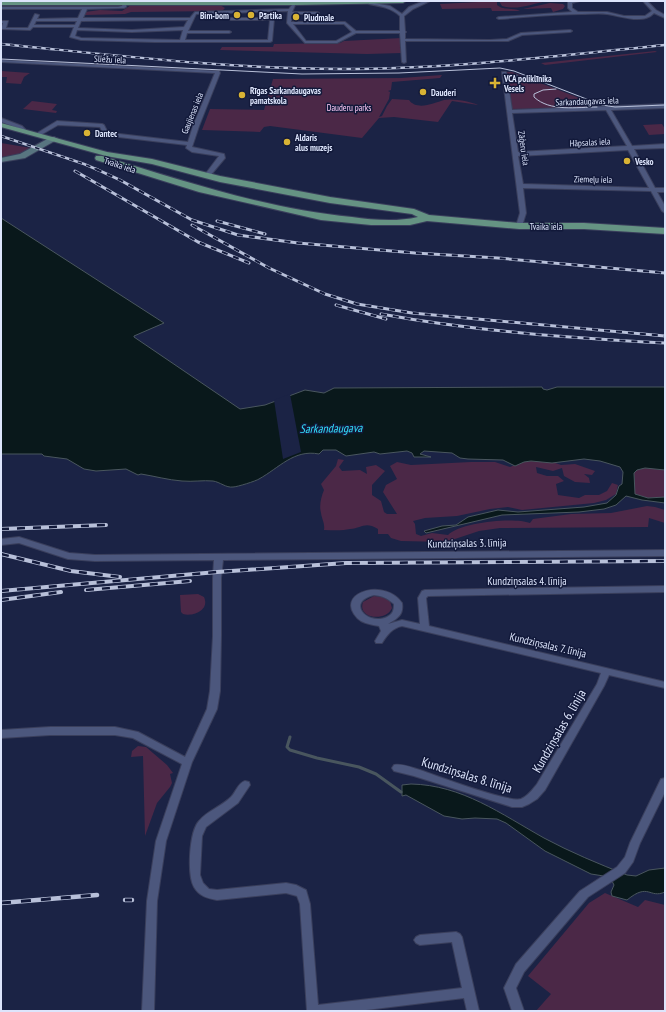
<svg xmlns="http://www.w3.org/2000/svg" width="666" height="1012" viewBox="0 0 666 1012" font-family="'PT Sans Narrow',sans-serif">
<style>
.green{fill:#4b2847}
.water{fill:#09181b;stroke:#49565e}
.pier{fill:#1b2345}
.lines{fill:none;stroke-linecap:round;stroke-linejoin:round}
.stream{stroke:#49565e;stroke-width:3}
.street-casing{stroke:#3a3f5c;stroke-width:2}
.secondary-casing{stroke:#3a3f5c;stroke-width:2}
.primary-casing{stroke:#3a3f5c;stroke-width:2}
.street{fill:#4c577d;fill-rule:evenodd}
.secondary{fill:#587580;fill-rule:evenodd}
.primary{fill:#659383;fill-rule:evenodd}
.tram{stroke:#b8c0d9;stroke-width:1}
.rail-far3-casing{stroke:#b8c0d9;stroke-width:2.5}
.rail-far2-casing{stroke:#b8c0d9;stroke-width:3}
.rail-far1-casing{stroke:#b8c0d9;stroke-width:4}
.rail-casing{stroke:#b8c0d9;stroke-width:4.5}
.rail-far3{stroke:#12193a;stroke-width:1.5;stroke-dasharray:4.5;stroke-linecap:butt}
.rail-far2{stroke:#12193a;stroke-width:2;stroke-dasharray:6;stroke-linecap:butt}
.rail-far1{stroke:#12193a;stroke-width:2.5;stroke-dasharray:8;stroke-linecap:butt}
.rail{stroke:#12193a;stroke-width:3;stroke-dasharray:10;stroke-linecap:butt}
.poi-dot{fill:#d9b334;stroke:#12193a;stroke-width:1.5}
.labels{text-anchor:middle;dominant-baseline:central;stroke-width:3;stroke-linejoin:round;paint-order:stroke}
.far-poi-label{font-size:9px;font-weight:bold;fill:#dde5fc;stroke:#12193a;text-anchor:start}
.far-street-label{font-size:9px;fill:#dde5fc;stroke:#12193a}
.far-park-label{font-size:9px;fill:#fecaf6;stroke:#12193a}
.street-label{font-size:11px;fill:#dde5fc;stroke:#12193a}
.water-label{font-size:12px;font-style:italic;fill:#32e0fc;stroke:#12193a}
.near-street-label{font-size:13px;fill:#dde5fc;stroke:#12193a}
</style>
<rect width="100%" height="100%" fill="#1b2345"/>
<g class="green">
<path d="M497,1V5C504,11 513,7 520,11H492L491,8L442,9L440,4Z"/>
<path d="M499,1H548C533,3 518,11 502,6Z"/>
<polygon points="550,3 563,4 565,6 563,9 553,12 551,8 523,9"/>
<polygon points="131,5 220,5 225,8 222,11 131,12 125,14 85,15 85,12 100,10 122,11"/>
<polygon points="402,38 402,53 367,54 220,50 222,47 273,47 274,44 340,43 344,41"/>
<polygon points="655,51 657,52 545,65 541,63"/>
<polygon points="1,71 30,73 24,77 21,84 6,83 7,77 1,77"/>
<polygon points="506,72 512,72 587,101 592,105 594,108 513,109 511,107"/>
<path d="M442,75L440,78L392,82L391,90L388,91L390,92L389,99L379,117L382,116L387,106L392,99L409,100C417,111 434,103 444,100C452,98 473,102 478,105L452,101L438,122L394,117L379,118L362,138L270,126L264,127L260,132L202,130L210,109L264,110L273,79L401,78Z"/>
<polygon points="32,101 57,104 52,110 57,111 56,113 23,109"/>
<polygon points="662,124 665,129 665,134 649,135 643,125"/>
<polygon points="1,143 31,148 20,154 1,157"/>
<path d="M338,459L344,460L339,467L342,471L360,470L367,474L366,467L376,465L385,471L372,485V495L381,501L384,512L387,514H397L383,492L386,485L397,479L390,466L397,462L411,465L471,462H495L510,467L527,460H547L561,465L575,464L595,471L592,475L584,474L589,478L590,483L575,482L564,476L562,468L553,471L536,467L537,473L547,476H558L564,481L556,484L558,495L579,498L585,495H599L607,491L612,483L618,485L616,494L606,500L594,503L522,510L508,507L490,509L457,516L425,518L413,521L415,524L416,534L421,536L432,533L448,535C461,522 514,517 530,523L533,519L571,514L611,513L647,506L655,507L665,510V523L649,518L648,527L500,528L479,531L446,542L401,541L391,538L388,534H378V529C365,521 362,528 350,529C342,531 332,530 324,530C325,523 322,520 321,513C319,506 321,497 324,490L321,484L336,466Z"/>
<polygon points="645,468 665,470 665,497 648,498 635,494 634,473 637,470"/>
<path d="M198,594L204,597C210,610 193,617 183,614L181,612L180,595Z"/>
<path d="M374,596L383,597L390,601L392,608C386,622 357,619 363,602Z"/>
<polygon points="138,746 146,747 167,765 173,773 170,774 172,783 170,787 157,803 145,836 143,756 131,757 132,751"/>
<polygon points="605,893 638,907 645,900 665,905 665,1011 536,1011 551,994 528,976 589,903"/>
</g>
<g class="water">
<path d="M1,218L164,323L134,336V337L240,409L265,405L305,390L324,393L334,388L542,387L543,389L547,390L557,387H665V470L645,468L637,470L634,473L635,494L648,498L665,497V503L642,500L626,496L616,505L604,509L579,512L502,515L426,533L424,531L442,526L456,525L468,517L498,510L518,512L584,507L607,503L616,495L619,486L622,484L623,472L620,467L600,461L584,459L552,463L531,461L524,462L515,466L503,460L468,459L460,458L452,453L424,451L420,454L431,457H414L412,453L407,451L380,454L374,452L346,456L336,450H323L319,454C294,449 279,468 259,479C256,481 237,487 233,487C226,488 220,482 213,481C203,480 193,482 182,481C168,480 154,476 141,474L138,475L126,469L96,471L84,469L67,459L44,456L42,454H1Z"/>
<path d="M411,784C462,785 501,814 544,838C570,852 599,864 627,875L636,876L649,870L665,868V892C649,899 649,882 627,900L612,896L611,892L614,885L610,877L591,874L545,851L506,823L497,819L475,818L462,819L444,816L406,795L402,796V785Z"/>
</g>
<polygon class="pier" points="290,394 301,452 283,459 274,400"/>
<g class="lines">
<polyline class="stream" points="290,737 287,747 290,750 317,758 359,767 376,774 401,792"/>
<g class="street-casing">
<g id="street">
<path d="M424,1H430L413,9L404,16L405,31L406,32L405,33V39L490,40L507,39L521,33L570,30L572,31L570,32L522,35L508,41H405L406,62L404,63L402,62L400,33H356L337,43H305L287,23L288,11L196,14L188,31H229L231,32L229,33H187L185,40H268L270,20H231L229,19L231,18H272L274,19L272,41L270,42H154L81,40L70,37L74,27H33L30,30L1,29L3,23H1V21H8L6,28H28L35,14L39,15L37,19L78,18L82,9H1V7H118L122,6L123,3L125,2L127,3L126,7L124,8L87,9L83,18H190L195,12L289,9L294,2L296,3L292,12H317L319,13L317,14H292L291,22H345L356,31H400V16C392,8 380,6 369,4V2L390,6L402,14L409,7ZM188,20L184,27L132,30L78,28L81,21ZM36,21H77L75,25H34ZM293,24H344L352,32L336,41H306ZM77,30L132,32L183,30L180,40L81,38L75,36Z"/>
<path d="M568,1H580L572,3V8L578,12H607L624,16H645L652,11L643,1H647L656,10L665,15V18L654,13C643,25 621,16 607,14C599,13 590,14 582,14C554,14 527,17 499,19L497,18L499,17L572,12L568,8Z"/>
<polygon points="1,60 219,71 220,73 199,126 192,147 224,154 225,158 209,177 207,178 204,176 219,156 192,152 186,148 187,145 110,136 103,133 100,127 58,125 39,136 34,135 57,121 102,124 104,125 107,131 111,133 188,142 193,126 215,73 1,62"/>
<path d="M502,72H506L507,75H516L518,76L516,77H507L512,110L665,104V108L611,110L632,146L665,144V148L634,149L655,188H665V192H657L665,206V213L662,211L651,191L523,188L526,213L522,226L521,227H517L516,226L520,213ZM606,110L627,146L518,152L512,113ZM628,150L649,188L523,184L518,156Z"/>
<polygon points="1,118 22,126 28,132 23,133 18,128 1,122"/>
<polygon points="19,537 69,553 95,555 665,550 665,556 223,560 221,578 221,636 220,691 217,709 192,762 166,841 157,901 154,1011 142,1011 147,901 156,841 182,764 133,738 115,735 50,735 1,738 1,730 50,727 115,727 138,732 185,757 207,709 210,691 213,636 213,578 214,560 95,561 68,559 19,543 1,545 1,539"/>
<path d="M665,586V592L428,596L426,598L429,626L665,682V688L609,675L604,686L545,790L537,799L529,804L522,807H512L414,776L394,771L392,768L394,765C401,763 413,768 420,770C437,776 509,803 521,799C528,796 533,789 537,784L597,684L601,673L402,626C392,628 387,635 382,643H376L375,641L381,631L379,626C373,625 367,624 361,621C358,619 356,617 354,614C339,591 386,579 402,603C404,616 396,619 388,624L402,620L420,624L418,598L422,591L425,590ZM374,595C383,596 387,598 394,604C394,610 393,614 387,617C368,626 345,602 374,595Z"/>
<polygon points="665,778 665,792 640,843 633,862 625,873 588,897 524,972 516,988 524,1011 512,1011 504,988 516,964 580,891 617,867 625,857 630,843 661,779"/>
<path d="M245,781L249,782L250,785L238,803L206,827L202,836L200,875L203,883L209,889L217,890L286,883L296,885L306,890L310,904L318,1005L462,988L452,942L420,945L416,943L414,940L416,937L420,935L456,932L460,934L462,937L479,1011H467L464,998L358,1011H307L300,904L297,896L286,893L217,900C207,898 199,896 194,887C187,875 189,832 199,821C207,811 222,806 231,797C236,792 238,783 245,781Z"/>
</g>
</g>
<g class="secondary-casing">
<polygon id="secondary" points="51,137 54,137 58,139 25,158 1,162 1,158 20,154"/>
</g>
<g class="primary-casing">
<g id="primary">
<polygon points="1,1 406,1 403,3 294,5 1,5"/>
<path d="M1,123L107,152L152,159L220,176L330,197L414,209L429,215L519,223H584L665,228V234L584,229H519L427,221L410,225H371L321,220L199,192L96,160L95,158L96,156H102C184,181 267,209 352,217C373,220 397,222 418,217L412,214L330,203L220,182L152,164L106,156L1,127Z"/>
</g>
</g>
<use href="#street" class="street"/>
<use href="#secondary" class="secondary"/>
<use href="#primary" class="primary"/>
<g class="tram">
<polyline points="1,59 302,74 399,73 500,68 514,71 602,105 615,107 665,105"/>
<path d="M556,89L543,90L534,94V97C550,112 577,107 597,107"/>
</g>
<g class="rail-far3-casing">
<g id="rail-far3">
<path d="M1,44C114,55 228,69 341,69C450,69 557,56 665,45"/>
<polyline points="1,136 84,164 98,170"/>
</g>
</g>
<g class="rail-far2-casing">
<g id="rail-far2">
<polyline points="96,169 120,180 192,220 238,235 298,243 415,253 498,258 665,273"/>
<polyline points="75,171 198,242 249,263"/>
<polyline points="217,221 265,234"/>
<polyline points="192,225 269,268 325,294 357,304 412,313 665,336"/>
<polyline points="336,305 386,319"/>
<path d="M381,314C474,331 570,338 665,343"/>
</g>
</g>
<g class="rail-far1-casing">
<g id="rail-far1">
<polyline points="1,529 106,525"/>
<polyline points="1,554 71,571 120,577"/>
<polyline points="86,590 190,581"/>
<polyline points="1,591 217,572 346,563 665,561"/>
<polyline points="1,600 61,592"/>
</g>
</g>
<g class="rail-casing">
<g id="rail">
<polyline points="125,900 132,900"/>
<polyline points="1,903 97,895"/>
</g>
</g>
<use href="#rail-far3" class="rail-far3"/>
<use href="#rail-far2" class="rail-far2"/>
<use href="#rail-far1" class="rail-far1"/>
<use href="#rail" class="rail"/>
</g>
<g class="poi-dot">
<circle cx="237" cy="15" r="4"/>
<circle cx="251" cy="15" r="4"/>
<circle cx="296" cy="17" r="4"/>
<path d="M493 77h4v4h4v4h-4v4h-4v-4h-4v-4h4z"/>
<circle cx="423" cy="92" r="4"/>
<circle cx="242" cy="95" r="4"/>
<circle cx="87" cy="133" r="4"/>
<circle cx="287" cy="142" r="4"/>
<circle cx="627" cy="161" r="4"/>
</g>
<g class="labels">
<g class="far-poi-label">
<text x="229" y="15" text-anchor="end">Bim-bom</text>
<text x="259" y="15">Pārtika</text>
<text x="304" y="17">Pludmale</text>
<text x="504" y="78">VCA poliklīnika<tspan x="504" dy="10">Vesels</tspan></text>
<text x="250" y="90">Rīgas Sarkandaugavas<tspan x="250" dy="10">pamatskola</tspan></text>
<text x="431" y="92">Dauderi</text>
<text x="95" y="133">Dantec</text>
<text x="295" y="137">Aldaris<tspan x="295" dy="10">alus muzejs</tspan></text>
<text x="635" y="161">Vesko</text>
</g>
<g class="far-street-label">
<text transform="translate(110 59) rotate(3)">Sliežu iela</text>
<text transform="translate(587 101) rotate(-2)">Sarkandaugavas iela</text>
<text transform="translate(192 113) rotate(-68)">Gaujienas iela</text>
<text transform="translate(590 142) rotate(-3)">Hāpsalas iela</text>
<text transform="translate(524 148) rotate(82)">Zāģeru iela</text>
<text transform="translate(120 165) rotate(18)">Tvaika iela</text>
<text transform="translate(593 179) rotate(1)">Ziemeļu iela</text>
<text x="546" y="226">Tvaika iela</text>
</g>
<g class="far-park-label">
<text x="349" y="107">Dauderu parks</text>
</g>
<g class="street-label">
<text transform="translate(467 543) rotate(-1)">Kundziņsalas 3. līnija</text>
<text x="527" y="581">Kundziņsalas 4. līnija</text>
<text transform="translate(548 645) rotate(13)">Kundziņsalas 7. līnija</text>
</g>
<g class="water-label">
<text transform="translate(331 428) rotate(-1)">Sarkandaugava</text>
</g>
<g class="near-street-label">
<text transform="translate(559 731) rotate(-60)">Kundziņsalas 6. līnija</text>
<text transform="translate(467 775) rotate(17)">Kundziņsalas 8. līnija</text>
</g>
</g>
<rect width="666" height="1012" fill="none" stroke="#dde5fc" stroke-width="4"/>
</svg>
